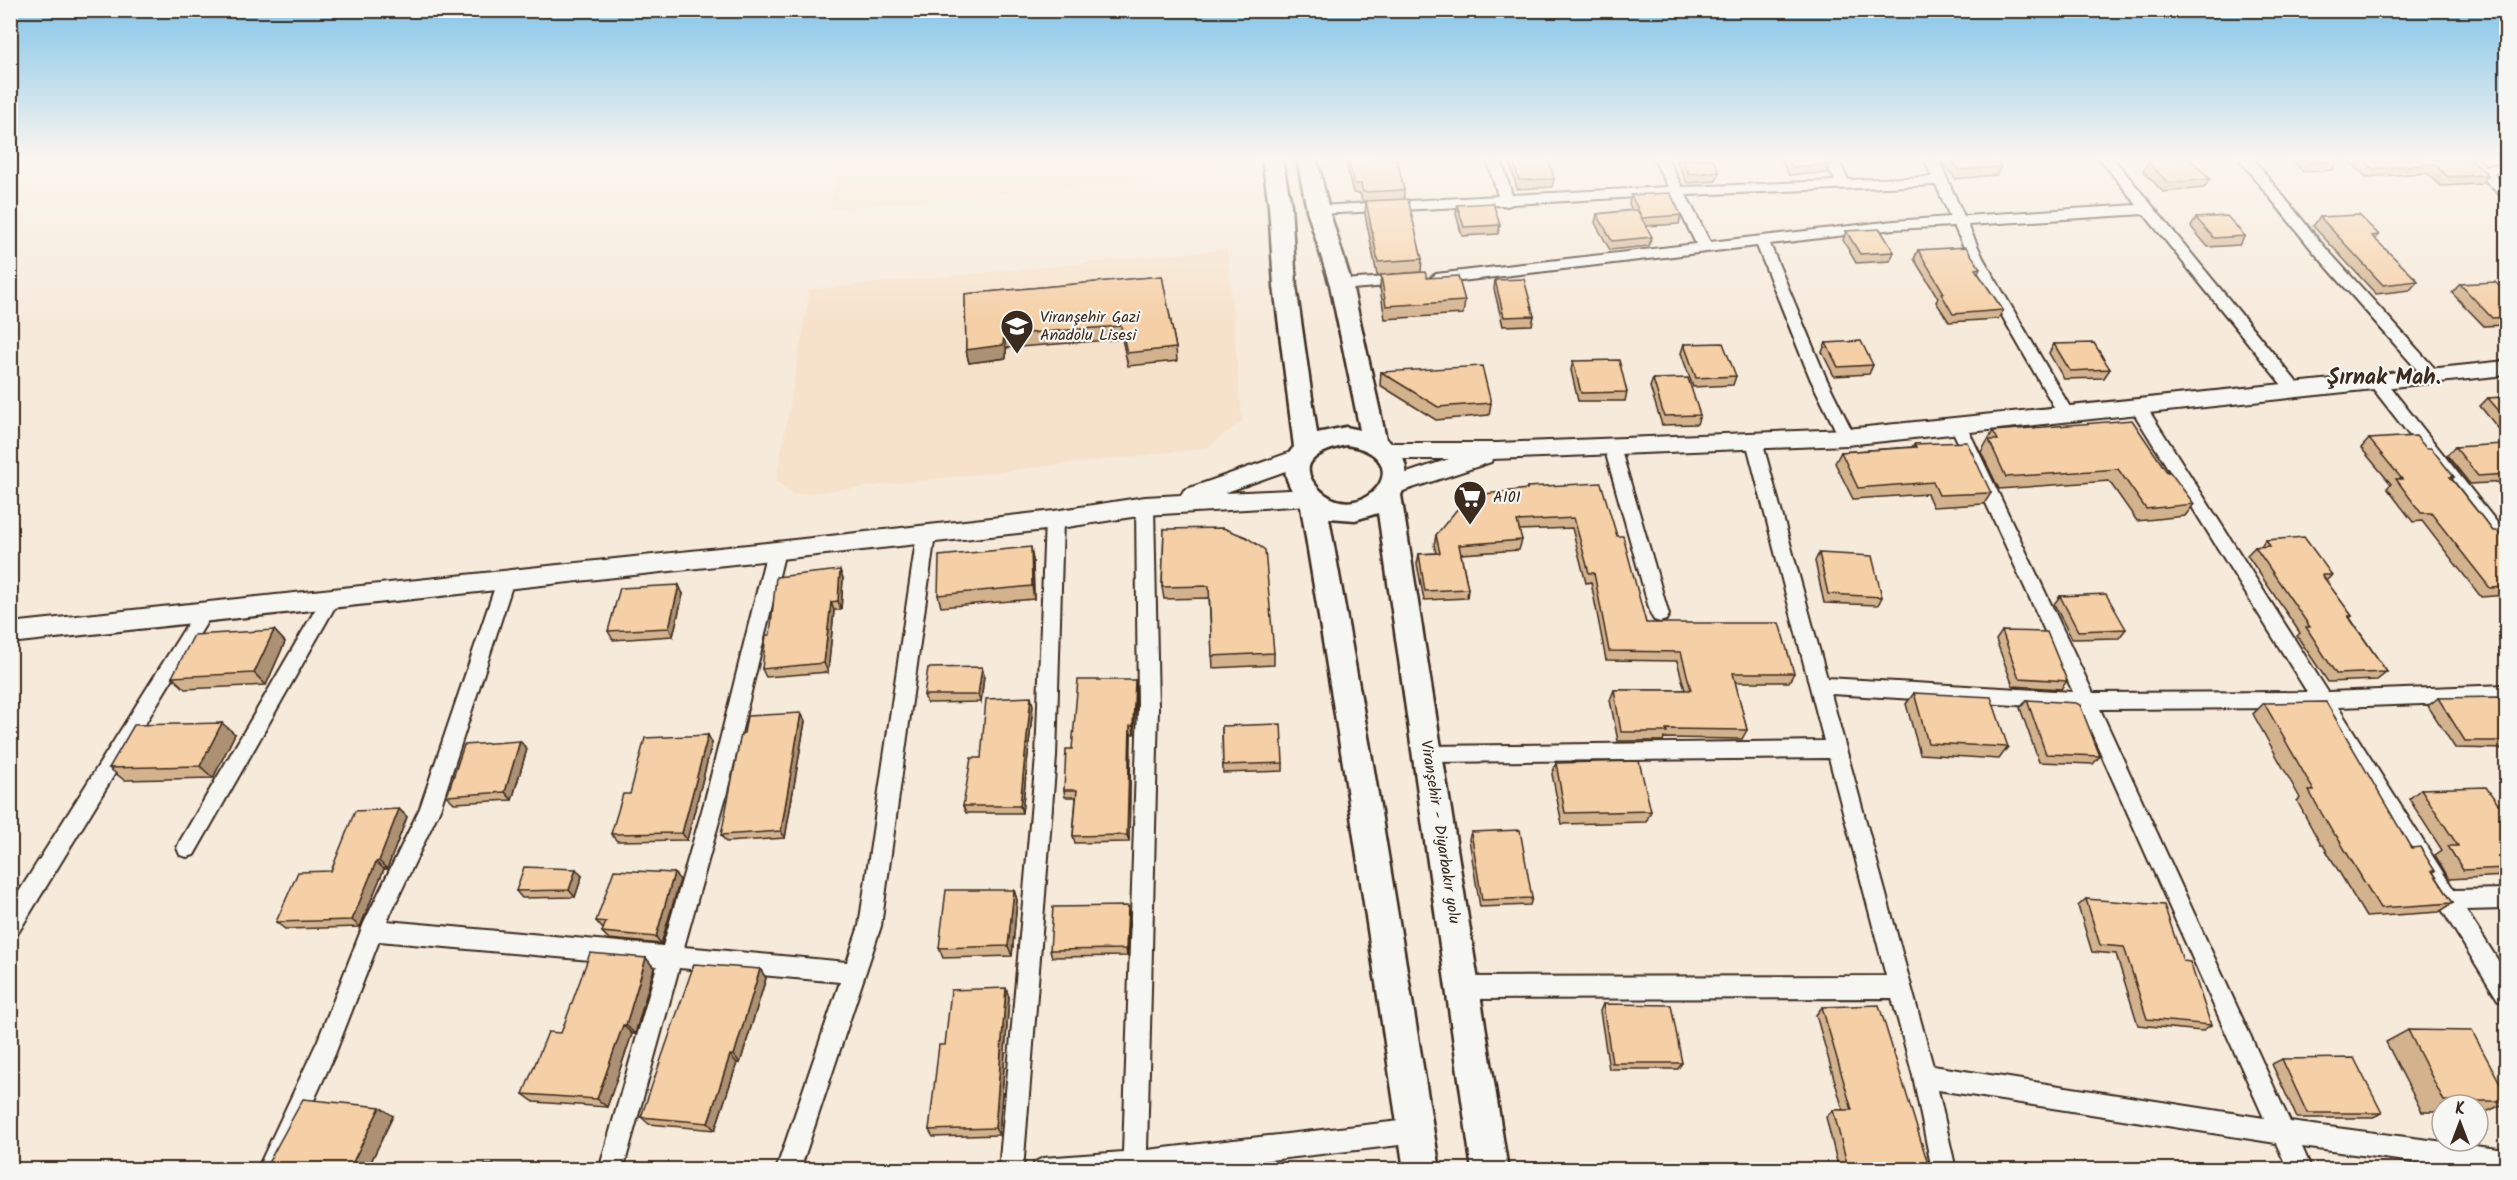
<svg xmlns="http://www.w3.org/2000/svg" width="2517" height="1180" viewBox="0 0 2517 1180" font-family="Kalam,sans-serif">
<style>
.built{fill:#f6e2cb}
.lines{fill:none;stroke-linecap:round;stroke-linejoin:round}
.minor-casing{stroke:#3b2a1e;stroke-width:4}
.tertiary-casing{stroke:#3b2a1e;stroke-width:4}
.secondary-casing{stroke:#3b2a1e;stroke-width:5}
.minor{fill:#f6f6f2;fill-rule:evenodd}
.tertiary{fill:#f6f6f2;fill-rule:evenodd}
.secondary{fill:#f6f6f2;fill-rule:evenodd}
.wall{fill:#d3b28e;stroke:#3b2a1e;stroke-width:1.5}
.shaded-wall{fill:#ac9174;stroke:#3b2a1e;stroke-width:1.5}
.building{fill:#f5cfa5;stroke:#3b2a1e;stroke-width:1.5}
.labels{text-anchor:middle;dominant-baseline:central;stroke-width:4.5;stroke-linejoin:round;paint-order:stroke}
.poi-label{font-size:16px;fill:#3b2a1e;stroke:#f6f6f2;text-anchor:start}
.street-label{font-size:16px;fill:#3b2a1e;stroke:#f6f6f2}
.district-label{font-size:22px;font-weight:bold;fill:#3b2a1e;stroke:#f6f6f2}
</style>
<rect width="100%" height="100%" fill="#f6eadb"/>
<filter id="ink" filterUnits="userSpaceOnUse"><feTurbulence type="fractalNoise" baseFrequency=".0167" numOctaves="2"/><feDisplacementMap in="SourceGraphic" scale="12" xChannelSelector="R" yChannelSelector="G"/><feConvolveMatrix kernelMatrix="1 2 1 2 8 2 1 2 1" color-interpolation-filters="sRGB"/></filter>
<g filter="url(#ink)">
<g class="built">
<polygon points="842,159 1216,159 1217,174 830,209"/>
<polygon points="1227,249 1242,421 1207,448 794,495 776,481 810,290"/>
</g>
<g class="lines">
<g class="minor-casing">
<g id="minor">
<path d="M1487,159H1501L1512,195L1668,187L1654,159H1668L1682,187L1835,181L1824,159H1838L1848,180L1932,177L1924,159H1938L1964,216L2137,205L2100,159H2114L2304,391L2302,395H2290L2144,214L1968,225L1983,258L2074,414L2072,418H2060L2058,414L1969,258L1954,226L1894,229L1770,244L1826,378L1855,437L1853,441H1841L1839,437L1810,378L1757,246L1436,284L1429,279L1436,274L1696,244L1672,195L1513,204L1507,206L1502,205L1318,214L1311,210L1318,206L1498,196ZM1936,185L1950,217L1894,221L1710,242L1686,195Z"/>
<polygon points="2239,159 2253,159 2322,244 2438,372 2440,376 2438,380 2426,380 2312,250"/>
<polygon points="2463,159 2478,159 2485,166 2506,164 2506,172 2493,173 2506,186 2506,197 2501,196"/>
<polygon points="1405,276 1410,278 1412,281 1410,284 1341,290 1334,285 1341,280"/>
<polygon points="2377,376 2383,378 2506,534 2506,553 2500,551 2371,386 2369,382 2371,378"/>
<path d="M2138,401L2144,403L2328,692L2506,685V701L2338,707L2454,890L2506,889V909L2466,910L2506,973V1003L2498,1000L2317,708L2100,709L2290,1122L2506,1150V1170H2472L2302,1147L2312,1170H2288L2276,1143L1938,1090L1956,1170H1932L1913,1076L1892,998L1463,999L1455,996L1452,988L1455,980L1463,977L1886,976L1829,758L1428,762L1421,760L1418,754L1421,748L1428,746L1824,741L1746,441L1748,437H1760L1762,441L1827,678L2073,692L1950,425L1952,421H1964L1966,425L2093,693L2307,692L2130,407L2132,403ZM1831,694L2081,709L2264,1118L1933,1066Z"/>
<polygon points="1612,441 1618,443 1620,447 1669,615 1666,620 1660,622 1654,620 1651,615 1604,447 1606,443"/>
<polygon points="1145,500 1151,501 1154,506 1158,708 1147,1150 1417,1119 1425,1123 1429,1131 1425,1139 1417,1143 1183,1170 1031,1170 1035,1162 1043,1158 1123,1152 1138,708 1136,506 1139,501"/>
<polygon points="1054,513 1060,515 1063,520 1056,757 1023,1170 999,1170 1036,757 1045,520 1048,515"/>
<polygon points="926,527 932,529 935,534 881,926 800,1170 776,1170 840,982 679,968 623,1170 599,1170 657,966 379,941 335,1054 282,1170 257,1170 318,1040 364,923 420,808 499,575 505,573 511,575 514,580 440,809 387,921 663,946 705,800 767,551 770,546 776,544 782,546 785,551 725,800 684,947 847,962 859,926 917,534 920,529"/>
<polygon points="331,591 337,593 340,598 194,855 187,857 180,855 177,848 180,841 325,593"/>
<polygon points="204,605 210,607 213,612 210,617 18,933 10,936 10,906 198,607"/>
</g>
</g>
<g class="tertiary-casing">
<g id="tertiary">
<polygon points="2506,361 2506,375 1847,445 1492,459 1491,462 1394,494 1386,492 1383,486 1386,480 1449,459 1385,459 1377,457 1374,451 1377,445 1385,443 1497,443 1847,429"/>
<polygon points="1300,449 1308,451 1311,457 1308,463 1224,493 1310,489 1318,491 1321,497 1318,503 1310,505 1145,515 1054,529 10,643 10,623 776,542 1054,511 1145,497 1181,495 1184,490"/>
</g>
</g>
<g class="secondary-casing">
<path id="secondary" d="M1262,159H1282L1291,205L1296,286L1317,433L1346,427L1360,430L1330,285L1307,210L1297,159H1317L1329,210L1352,285L1386,439C1406,453 1412,474 1401,495L1508,1170H1472L1378,513L1355,520L1329,518L1374,770L1440,1170H1404L1344,770L1300,501C1286,485 1278,464 1294,447L1274,286L1269,205ZM1346,445C1424,457 1360,532 1318,488C1293,461 1324,450 1346,445Z"/>
</g>
<use href="#minor" class="minor"/>
<use href="#tertiary" class="tertiary"/>
<use href="#secondary" class="secondary"/>
</g>
<g class="wall">
<polygon points="1347,159 1397,159 1404,190 1404,199 1422,259 1421,272 1383,275 1427,278 1465,301 1463,314 1385,319 1380,288 1381,275 1377,275 1365,214 1366,201 1362,201 1360,193 1353,193 1346,164"/>
<polygon points="1509,159 1548,159 1554,179 1552,187 1517,189"/>
<polygon points="1676,159 1713,159 1719,172 1716,181 1687,183"/>
<polygon points="1780,159 1828,159 1831,164 1827,173 1789,175"/>
<polygon points="1940,159 1995,159 2001,167 1996,175 1955,179"/>
<polygon points="2291,159 2337,159 2338,161 2332,170 2303,172"/>
<polygon points="2348,159 2471,159 2488,175 2481,184 2441,186 2427,173 2366,177"/>
<polygon points="2148,162 2210,179 2204,188 2163,192 2143,171"/>
<polygon points="1631,195 1681,215 1679,224 1646,226 1652,237 1649,246 1610,250 1595,223 1597,214 1632,210 1629,204"/>
<polygon points="1457,205 1500,225 1498,234 1462,236 1456,214"/>
<polygon points="2320,217 2379,235 2375,240 2418,281 2410,290 2376,294 2313,226"/>
<polygon points="2196,218 2245,236 2239,245 2208,247 2191,227"/>
<polygon points="1846,231 1894,252 1890,261 1856,263 1843,240"/>
<polygon points="1918,250 1980,268 1978,273 2003,310 1998,319 1949,322 1936,302 1938,298 1914,259"/>
<polygon points="1162,276 1176,348 1177,361 1128,366 1122,339 1006,348 1006,358 969,363 966,350 965,294"/>
<polygon points="1495,280 1534,316 1532,325 1503,326 1494,289"/>
<polygon points="2460,284 2506,293 2506,325 2484,326 2452,293"/>
<polygon points="1826,343 1873,365 1869,374 1834,376 1822,352"/>
<polygon points="1684,344 1736,376 1733,385 1693,387 1681,353"/>
<polygon points="2054,344 2110,369 2104,378 2064,379 2049,353"/>
<polygon points="1573,361 1627,392 1625,401 1578,401 1571,370"/>
<polygon points="1381,372 1491,403 1489,415 1436,420 1380,385"/>
<polygon points="1653,379 1700,415 1697,424 1662,425 1650,387"/>
<polygon points="2506,397 2506,438 2480,406 2488,398"/>
<polygon points="1993,431 2167,472 2194,504 2185,516 2137,521 2109,481 1999,489 1981,452"/>
<polygon points="2369,439 2426,448 2454,477 2452,479 2493,531 2506,542 2506,595 2481,597 2422,521 2413,522 2387,488 2391,484 2361,448"/>
<polygon points="1914,444 1991,493 1984,504 1933,507 1927,494 1853,499 1835,463 1841,452 1912,447"/>
<polygon points="2455,447 2506,448 2506,482 2470,484 2447,455"/>
<polygon points="1527,487 1617,536 1646,623 1794,673 1789,682 1735,682 1747,730 1742,739 1664,738 1663,741 1618,741 1610,700 1614,690 1685,690 1677,661 1606,660 1591,582 1586,583 1572,528 1519,530 1522,540 1519,550 1461,554 1468,589 1467,598 1424,600 1417,564 1419,554 1436,553 1434,545 1436,535 1526,489"/>
<polygon points="1164,529 1274,653 1274,665 1213,668 1209,598 1164,599 1162,587"/>
<polygon points="2266,540 2332,575 2326,581 2352,616 2350,618 2387,672 2377,680 2328,682 2297,636 2300,633 2247,555 2255,547 2261,546"/>
<polygon points="1819,553 1882,597 1878,605 1824,603 1815,561"/>
<polygon points="1033,560 1034,599 941,607 938,595"/>
<polygon points="843,578 841,610 834,610 828,672 766,677 762,669 770,635"/>
<polygon points="683,594 673,636 613,640 608,631"/>
<polygon points="2060,596 2126,629 2119,638 2072,639 2054,604"/>
<polygon points="274,630 285,642 266,685 185,689 172,677"/>
<polygon points="2002,631 2067,681 2061,689 2013,686 1996,640"/>
<polygon points="984,675 981,702 927,703 924,695"/>
<polygon points="1135,680 1136,688 1134,734 1131,734 1129,842 1075,843 1073,836 1076,797 1065,797 1064,790 1072,749"/>
<polygon points="1914,693 2008,747 1999,759 1920,754 1906,704"/>
<polygon points="2438,698 2506,710 2506,749 2455,748 2428,706"/>
<polygon points="2027,700 2100,756 2093,764 2039,762 2020,708"/>
<polygon points="2264,703 2435,871 2433,872 2453,903 2439,912 2366,917 2323,845 2321,845 2297,801 2300,798 2253,714"/>
<polygon points="1033,705 1022,813 966,813 963,806"/>
<polygon points="801,713 805,721 785,838 726,842 721,835"/>
<polygon points="1222,726 1283,763 1283,771 1223,773"/>
<polygon points="235,734 213,778 124,780 109,768"/>
<polygon points="708,735 712,743 687,840 617,841 611,834 630,794"/>
<polygon points="527,749 512,800 454,803 447,796"/>
<polygon points="1556,763 1651,811 1646,822 1562,824 1552,774"/>
<polygon points="2421,789 2498,804 2506,804 2506,876 2449,879 2435,855 2442,850 2409,799"/>
<polygon points="399,809 407,817 387,869 384,869 360,927 285,929 276,922"/>
<polygon points="1471,832 1532,898 1530,905 1480,907 1469,839"/>
<polygon points="582,876 575,897 522,898 516,891"/>
<polygon points="680,880 661,944 609,939 602,932 604,928 602,928 596,921"/>
<polygon points="1014,890 1017,900 1012,956 943,958 939,948"/>
<polygon points="2086,899 2183,961 2211,1025 2202,1031 2138,1025 2116,954 2092,952 2078,906"/>
<polygon points="1129,913 1127,956 1052,957 1050,950"/>
<polygon points="646,958 654,968 635,1034 632,1034 607,1107 534,1102 523,1094 561,1033"/>
<polygon points="760,969 766,978 740,1063 737,1063 715,1130 649,1124 641,1117"/>
<polygon points="1009,997 999,1135 933,1137 929,1130 945,1045"/>
<polygon points="1603,1004 1682,1063 1678,1069 1609,1069 1600,1011"/>
<polygon points="1822,1007 1929,1167 1925,1170 1839,1170 1826,1117 1833,1110 1843,1110 1816,1015"/>
<polygon points="2408,1030 2506,1094 2506,1103 2486,1112 2478,1112 2478,1105 2442,1105 2442,1112 2422,1112 2386,1042"/>
<polygon points="2282,1059 2382,1113 2371,1118 2297,1118 2272,1064"/>
<polygon points="393,1116 367,1170 276,1170 267,1165"/>
</g>
<g class="shaded-wall">
<polygon points="1004,335 1006,348 1006,358 969,363 966,350"/>
<polygon points="1031,547 1033,560 1034,599 1032,586"/>
<polygon points="840,570 843,578 841,610 838,601"/>
<polygon points="679,585 683,594 673,636 669,628"/>
<polygon points="831,602 834,610 828,672 824,663"/>
<polygon points="274,630 285,642 266,685 254,673"/>
<polygon points="982,667 984,675 981,702 978,695"/>
<polygon points="1135,680 1136,688 1134,734 1133,726"/>
<polygon points="1031,697 1033,705 1022,813 1020,806"/>
<polygon points="801,713 805,721 785,838 781,831"/>
<polygon points="222,723 235,734 213,778 200,766"/>
<polygon points="1130,726 1131,734 1129,842 1127,835"/>
<polygon points="708,735 712,743 687,840 682,833"/>
<polygon points="520,741 527,749 512,800 505,792"/>
<polygon points="399,809 407,817 387,869 379,861"/>
<polygon points="376,862 384,869 360,927 352,920"/>
<polygon points="576,869 582,876 575,897 569,890"/>
<polygon points="674,873 680,880 661,944 656,937"/>
<polygon points="10,880 17,884 10,896"/>
<polygon points="1014,890 1017,900 1012,956 1008,946"/>
<polygon points="1128,906 1129,913 1127,956 1126,949"/>
<polygon points="646,958 654,968 635,1034 626,1025"/>
<polygon points="760,969 766,978 740,1063 734,1055"/>
<polygon points="1006,988 1009,997 999,1135 995,1128"/>
<polygon points="623,1025 632,1034 607,1107 597,1099"/>
<polygon points="730,1055 737,1063 715,1130 708,1123"/>
<polygon points="380,1107 393,1116 367,1170 349,1170"/>
<polygon points="581,1164 589,1170 579,1170"/>
</g>
<g class="building">
<polygon points="1348,159 1397,159 1404,190 1363,192 1361,184 1354,184"/>
<polygon points="1513,159 1548,159 1554,179 1519,180"/>
<polygon points="1682,159 1713,159 1719,172 1689,174"/>
<polygon points="1788,159 1828,159 1831,164 1792,167"/>
<polygon points="1951,159 1995,159 2001,167 1959,170"/>
<polygon points="2174,159 2190,159 2210,179 2168,183 2148,162"/>
<polygon points="2306,159 2337,159 2338,161 2309,163"/>
<polygon points="2363,159 2471,159 2488,175 2448,177 2434,164 2373,169"/>
<polygon points="1670,193 1681,215 1642,218 1631,195"/>
<polygon points="1408,199 1422,259 1378,262 1366,201"/>
<polygon points="1493,203 1500,225 1464,227 1457,205"/>
<polygon points="1637,210 1652,237 1612,241 1597,214"/>
<polygon points="2359,215 2379,235 2372,236 2418,281 2383,285 2320,217"/>
<polygon points="2227,216 2245,236 2214,238 2196,218"/>
<polygon points="1880,229 1894,252 1860,254 1846,231"/>
<polygon points="1966,247 1980,268 1975,269 2003,310 1953,314 1941,293 1944,293 1918,250"/>
<polygon points="1425,272 1427,278 1458,276 1465,301 1386,306 1381,275"/>
<polygon points="1162,276 1176,348 1127,353 1121,326 1004,335 1003,345 966,350 965,294"/>
<polygon points="1524,279 1534,316 1504,317 1495,280"/>
<polygon points="2495,282 2506,293 2506,317 2492,318 2460,284"/>
<polygon points="1861,341 1873,365 1838,367 1826,343"/>
<polygon points="1723,343 1736,376 1696,378 1684,344"/>
<polygon points="2094,343 2110,369 2070,371 2054,344"/>
<polygon points="1619,360 1627,392 1581,393 1573,361"/>
<polygon points="1482,366 1491,403 1438,407 1381,372"/>
<polygon points="1688,378 1700,415 1664,416 1653,379"/>
<polygon points="2506,397 2506,419 2488,398"/>
<polygon points="2132,420 2167,472 2170,472 2194,504 2146,509 2118,469 2006,477 1989,440 1998,440 1993,431"/>
<polygon points="2416,436 2426,448 2431,448 2454,477 2450,477 2493,531 2497,531 2506,542 2506,587 2490,588 2431,513 2421,513 2396,479 2402,479 2369,439"/>
<polygon points="1967,442 1991,493 1939,495 1933,482 1858,488 1841,452 1916,447 1914,444"/>
<polygon points="2503,444 2506,448 2506,474 2478,476 2455,447"/>
<polygon points="1601,483 1617,536 1623,536 1646,623 1779,623 1794,673 1733,673 1747,730 1666,729 1667,732 1621,732 1614,690 1691,690 1681,652 1609,651 1594,573 1589,573 1574,518 1517,521 1522,540 1459,545 1468,589 1425,591 1419,554 1440,553 1436,535 1468,496 1527,489 1527,487"/>
<polygon points="1223,528 1246,537 1265,550 1274,653 1212,656 1209,586 1162,587 1164,529"/>
<polygon points="2304,537 2332,575 2322,575 2352,616 2348,616 2387,672 2336,674 2306,627 2310,627 2255,547 2270,546 2266,540"/>
<polygon points="1031,547 1032,586 938,595 939,556"/>
<polygon points="1819,553 1872,556 1882,597 1828,594"/>
<polygon points="840,570 838,601 831,602 824,663 762,669 766,635 770,635 776,577"/>
<polygon points="679,585 669,628 608,631 620,588"/>
<polygon points="2106,594 2126,629 2078,631 2060,596"/>
<polygon points="274,630 254,673 172,677 194,635"/>
<polygon points="2002,631 2047,632 2067,681 2019,678"/>
<polygon points="982,667 978,695 924,695 928,668"/>
<polygon points="1078,680 1135,680 1133,726 1130,726 1127,835 1073,836 1077,790 1064,790 1066,749 1072,749"/>
<polygon points="1914,693 1991,697 2008,747 1928,743"/>
<polygon points="1031,697 1020,806 963,806 971,758 981,758 986,699"/>
<polygon points="2498,697 2506,710 2506,741 2465,741 2438,698"/>
<polygon points="2027,700 2076,703 2080,705 2100,756 2046,754"/>
<polygon points="2326,702 2411,848 2420,847 2435,871 2432,871 2453,903 2380,908 2336,835 2334,835 2309,791 2314,791 2264,703"/>
<polygon points="801,713 781,831 721,835 741,734 744,733 747,716"/>
<polygon points="222,723 200,766 109,768 134,725"/>
<polygon points="1281,724 1283,763 1223,765 1222,726"/>
<polygon points="708,735 682,833 611,834 623,794 630,794 645,738"/>
<polygon points="520,741 505,792 447,796 464,745"/>
<polygon points="1639,761 1651,811 1565,813 1556,763"/>
<polygon points="2486,787 2498,804 2506,804 2506,868 2463,870 2448,846 2458,846 2421,789"/>
<polygon points="399,809 379,861 376,862 352,920 276,922 298,872 331,871 355,811"/>
<polygon points="1520,830 1532,898 1482,900 1471,832"/>
<polygon points="524,867 576,869 569,890 516,891"/>
<polygon points="614,870 674,873 656,937 602,932 606,922 596,921"/>
<polygon points="946,890 1014,890 1008,946 939,948"/>
<polygon points="2086,899 2164,905 2183,961 2190,962 2211,1025 2147,1019 2124,947 2100,945"/>
<polygon points="1128,906 1126,949 1050,950 1053,907"/>
<polygon points="590,953 646,958 626,1025 623,1025 597,1099 523,1094 548,1032 561,1033"/>
<polygon points="694,964 760,969 734,1055 730,1055 708,1123 641,1117"/>
<polygon points="1006,988 995,1128 929,1130 939,1045 945,1045 951,990"/>
<polygon points="1603,1004 1671,1005 1682,1063 1612,1063"/>
<polygon points="1879,1005 1929,1167 1848,1167 1833,1110 1852,1110 1822,1007"/>
<polygon points="2408,1030 2472,1031 2506,1094 2506,1101 2444,1101"/>
<polygon points="2354,1058 2382,1113 2307,1113 2282,1059"/>
<polygon points="303,1099 380,1107 349,1170 305,1170 267,1165"/>
<polygon points="581,1164 579,1170 474,1170 475,1165"/>
<polygon points="1219,1168 1220,1170 1198,1170"/>
</g>
</g>
<linearGradient id="sky" x2="0" y2="1"><stop stop-color="#84c5ea"/><stop offset="0.49" stop-color="#fbf6ef"/><stop offset="1" stop-color="#fbf6ef" stop-opacity="0"/></linearGradient>
<rect width="2517" height="324" fill="url(#sky)"/>
<defs>
<g id="school-pin" transform="scale(1.725)"><path d="M0 17L-7.5 6A9.5 9.5 0 1 1 7.5 6Z" fill="#3b2a1e" stroke="#f6f6f2"/><path d="M0-5L7-2L0 1L-7-2ZM-4 1L0 2.5L4 1V4Q0 6-4 4Z" fill="#fff"/></g>
<g id="supermarket-pin" transform="scale(1.725)"><path d="M0 17L-7.5 6A9.5 9.5 0 1 1 7.5 6Z" fill="#3b2a1e" stroke="#f6f6f2"/><path d="M-6-5.5h2.5l.6 2H6L4.5 2H-2.5L-4.4-4H-6ZM-1.5 3.2a1.3 1.3 0 1 0 .1 0ZM3 3.2a1.3 1.3 0 1 0 .1 0Z" fill="#fff"/></g>
</defs>
<g fill-rule="evenodd">
<use href="#school-pin" x="1017" y="326"/>
<use href="#supermarket-pin" x="1470" y="497"/>
</g>
<g class="labels">
<g class="poi-label">
<text x="1040" y="317">Viranşehir Gazi<tspan x="1040" dy="18">Anadolu Lisesi</tspan></text>
<text x="1493" y="497">A101</text>
</g>
<g class="street-label">
<text transform="translate(1440 832) rotate(81)">Viranşehir - Diyarbakır yolu</text>
</g>
<g class="district-label">
<text x="2384" y="378">Şırnak Mah.</text>
</g>
</g>
<rect width="2517" height="1180" fill="none" stroke="#f6f6f2" stroke-width="36"/>
<rect x="18" y="18" width="2481" height="1144" fill="none" stroke="#3b2a1e" stroke-width="2" filter="url(#ink)"/>
<g transform="translate(2460 1123)"><circle r="28" fill="#f6f6f2" stroke="#aba49d" stroke-width="1.5"/>
<path d="M0-4.5L10 22L0 15L-10 22Z" fill="#3b2a1e"/>
<text y="-9" font-size="16" font-weight="bold" text-anchor="middle" fill="#3b2a1e">K</text>
</g>
</svg>
